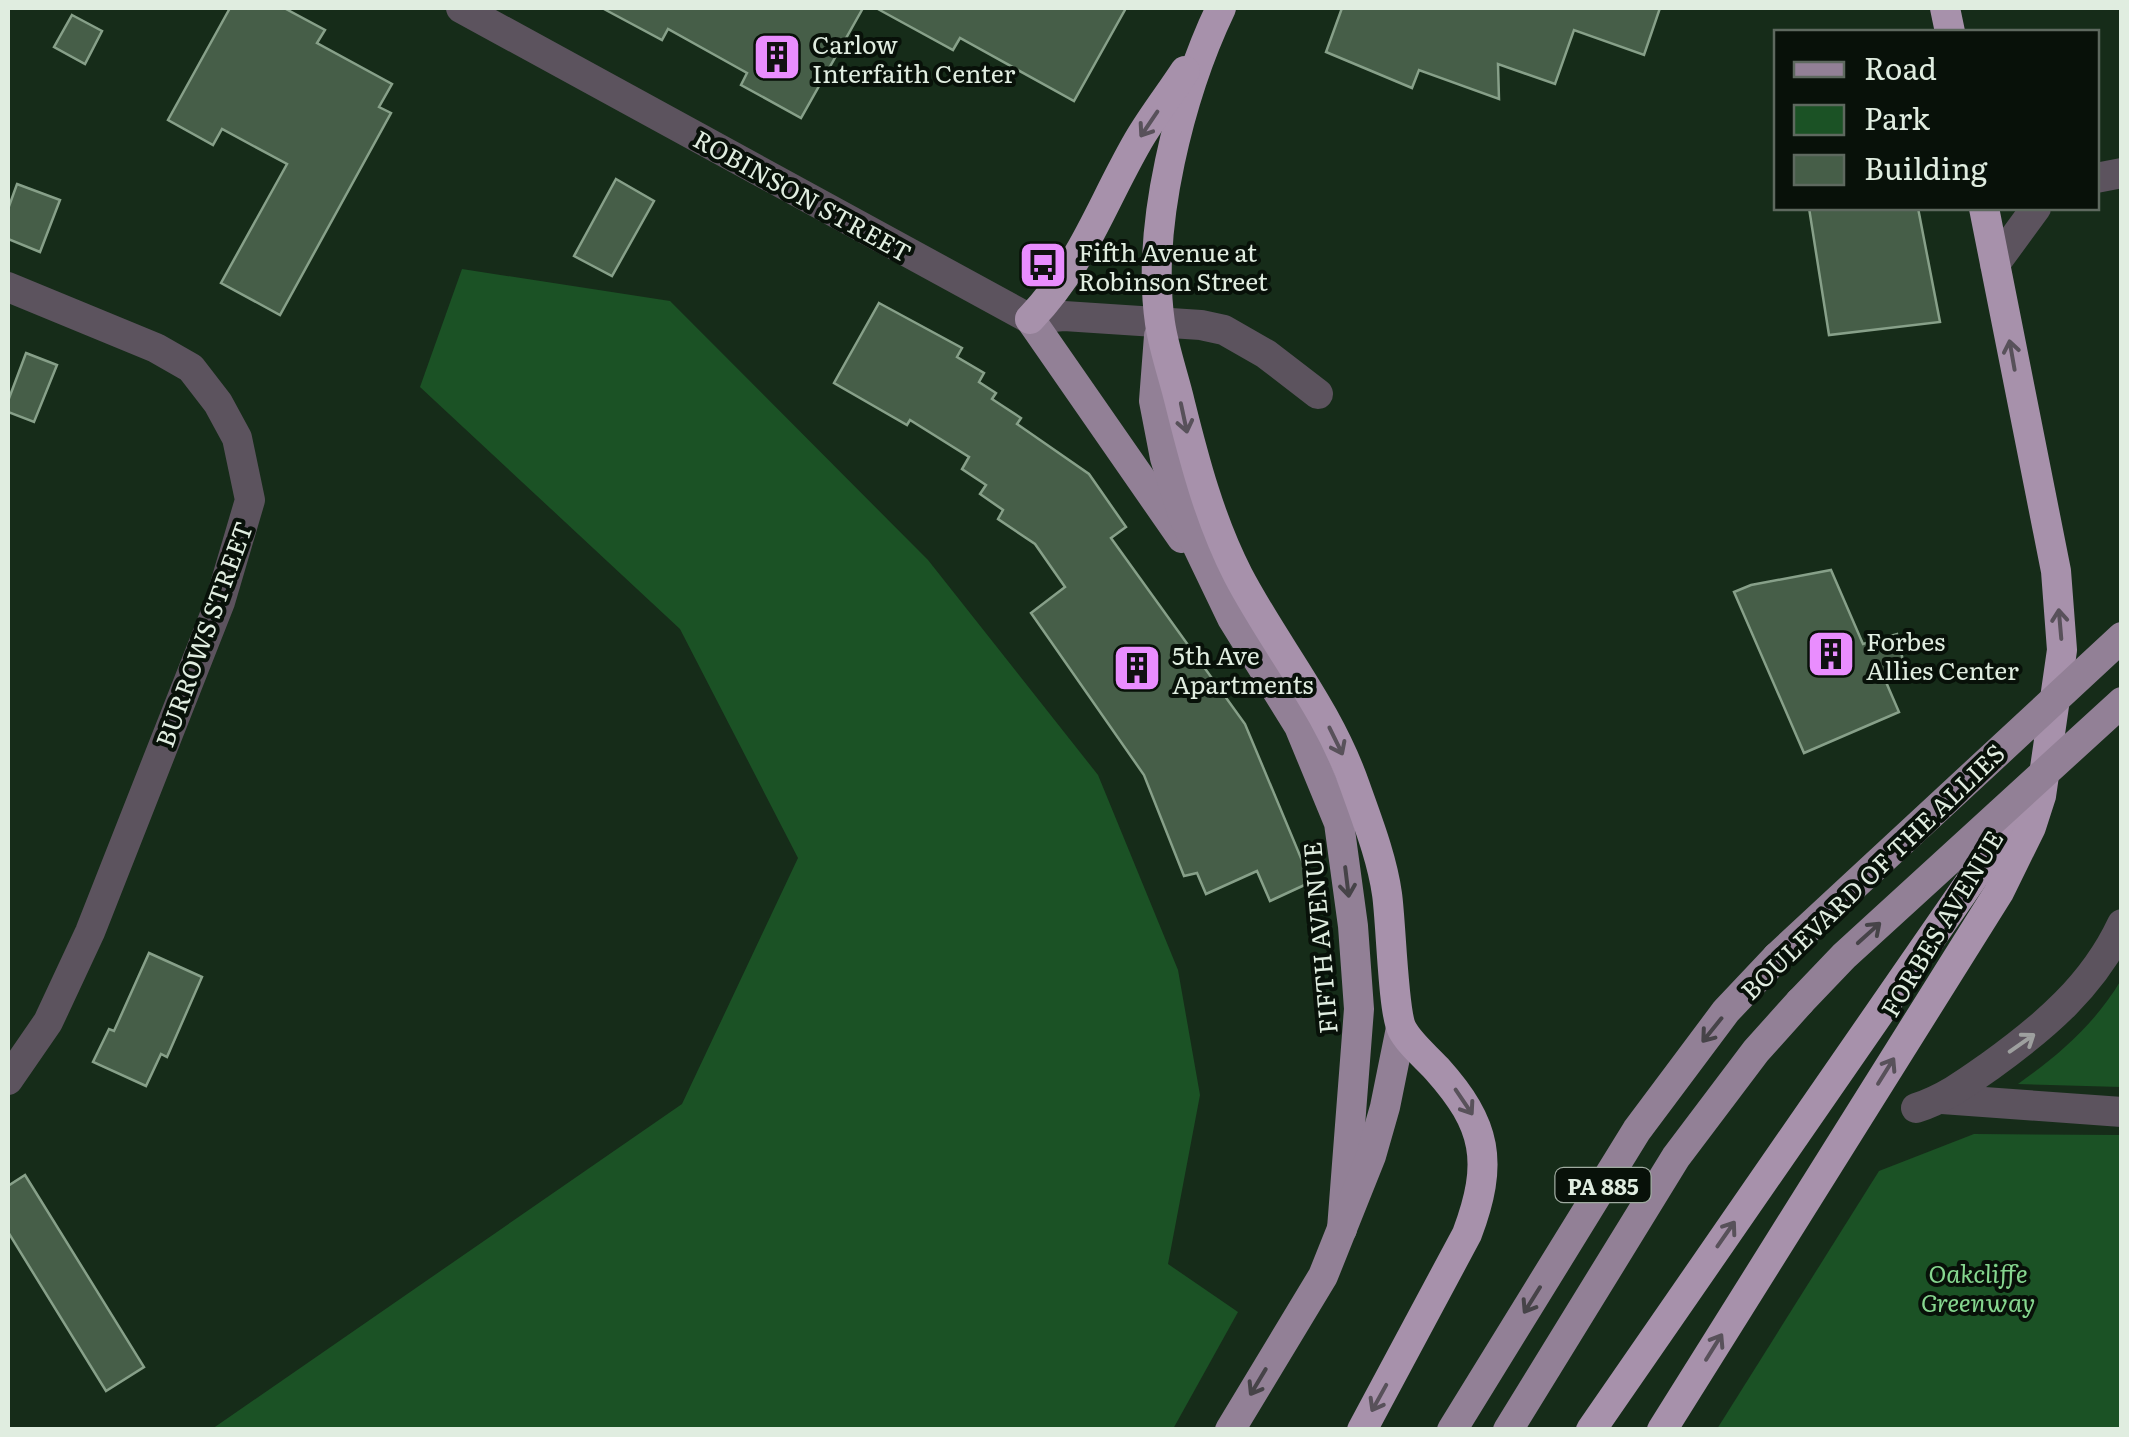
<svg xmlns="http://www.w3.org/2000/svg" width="2129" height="1437" viewBox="0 0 2129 1437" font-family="Literata,serif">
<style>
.green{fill:#1b5225}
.building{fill:#465e48;stroke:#87a089;stroke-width:2.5}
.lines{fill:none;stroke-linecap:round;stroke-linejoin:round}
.minor{stroke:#5c535e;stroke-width:30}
.major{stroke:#928096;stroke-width:30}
.highway{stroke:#a791ab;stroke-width:30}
.major-bridge{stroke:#928096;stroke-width:30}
.oneway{stroke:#58515a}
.oneway2{stroke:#464348}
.oneway3{stroke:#9ea09f}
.labels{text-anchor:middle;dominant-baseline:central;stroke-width:8;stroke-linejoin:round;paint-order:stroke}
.shield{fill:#081109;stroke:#9faba0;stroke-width:2.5}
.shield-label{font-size:22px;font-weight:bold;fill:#e0ede0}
.poi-label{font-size:25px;fill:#e0ede0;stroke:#081109;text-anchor:start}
.street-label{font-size:25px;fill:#e0ede0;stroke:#081109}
.park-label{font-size:25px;font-style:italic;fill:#86d78f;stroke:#081109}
</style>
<rect width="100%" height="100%" fill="#162c19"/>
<g class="green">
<polygon points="462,269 670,301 928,560 1098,775 1178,970 1200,1095 1168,1264 1238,1312 1173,1429 212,1429 682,1104 798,858 680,629 420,387"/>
<path d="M2121,980V1087L2018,1084C2059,1055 2095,1024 2121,980Z"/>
<polygon points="1974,1134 2121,1135 2121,1429 1717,1429 1879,1171"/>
</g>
<g class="building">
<polygon points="230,8 284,8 325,30 317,43 392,84 379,107 391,113 280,315 221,283 287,164 222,129 213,145 168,120"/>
<polygon points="602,8 863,8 801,118 741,85 747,73 668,29 662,40"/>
<polygon points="876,8 1126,8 1074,101 960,38 953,50"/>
<polygon points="1342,8 1660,8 1644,55 1574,30 1555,84 1498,64 1499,99 1419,70 1412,88 1326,52"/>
<polygon points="72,15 102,31 85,64 54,47"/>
<polygon points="616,179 654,201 612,276 574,256"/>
<polygon points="17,184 60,200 40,252 8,239 8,209"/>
<polygon points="1809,208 1918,208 1940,322 1829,335"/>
<polygon points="879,303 962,348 957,357 984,373 979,382 996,393 992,399 1021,418 1017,424 1089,474 1126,527 1111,538 1245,724 1311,882 1270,901 1257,871 1206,894 1197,873 1184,876 1144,775 1031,613 1065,587 1035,544 998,519 1003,510 980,494 986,485 962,469 969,457 910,420 907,425 834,383"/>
<polygon points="26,353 57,365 34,422 8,412 8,401"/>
<polygon points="1831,570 1863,644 1897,634 1904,665 1883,675 1899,712 1804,753 1734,592 1751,585"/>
<polygon points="149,953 202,977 167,1057 161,1054 146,1086 93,1062 109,1029 114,1031"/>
<polygon points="25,1175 144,1367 106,1391 8,1232 8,1186"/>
</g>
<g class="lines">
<g class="minor">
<polyline points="461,8 1030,319 1064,316 1201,325 1224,330 1266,354 1318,394"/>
<polyline points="2096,178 2122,173"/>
<polyline points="1995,264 2036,208"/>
<polyline points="8,287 156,348 191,368 218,403 237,438 250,500 220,602 90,932 48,1022 8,1080"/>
<polyline points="1942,1099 2122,1112"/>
<path d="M1916,1108C1944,1099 1966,1083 1990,1066C2044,1027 2093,986 2122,924"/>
</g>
<g class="major">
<polyline points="1030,319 1182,538"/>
<polyline points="1159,336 1154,401 1165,458 1184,518 1232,618 1299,726 1339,823 1353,926 1359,1009 1342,1229"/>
<polyline points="1230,1430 1323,1276 1371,1156 1385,1107 1401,1028"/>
<polyline points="1452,1430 1637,1130 1726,1011 1777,957"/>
<polyline points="1508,1430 1676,1157 1756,1051 1800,1002"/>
</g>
<g class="highway">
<path d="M1221,8C1180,94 1146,227 1160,323C1164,350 1174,377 1180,403C1195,463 1210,520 1238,575C1275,646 1328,708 1355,786C1367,820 1382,858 1387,894C1391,921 1393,1012 1402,1029C1409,1043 1426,1057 1437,1069C1487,1125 1494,1162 1467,1234L1362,1430"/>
<polyline points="1945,8 1950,32"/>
<path d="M1030,319C1084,262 1100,207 1138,141C1152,117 1170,94 1185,71"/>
<polyline points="1591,1430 1979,869 2018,799"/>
<polyline points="1662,1430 1999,892 2031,827 2041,796 2062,650 2056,571 1984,208"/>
</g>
<g class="major-bridge">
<polyline points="1777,957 2122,637"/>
<polyline points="1800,1002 1844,956 2122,702"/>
</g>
</g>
<defs><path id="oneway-shaft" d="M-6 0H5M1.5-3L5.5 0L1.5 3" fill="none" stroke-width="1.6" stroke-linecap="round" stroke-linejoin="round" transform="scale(2.5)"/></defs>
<g class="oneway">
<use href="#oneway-shaft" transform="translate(1149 124) rotate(124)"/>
<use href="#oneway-shaft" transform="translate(2012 355) rotate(-100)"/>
<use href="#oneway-shaft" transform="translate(1184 418) rotate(78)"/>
<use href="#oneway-shaft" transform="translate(2060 624) rotate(-95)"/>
<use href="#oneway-shaft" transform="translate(1336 741) rotate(64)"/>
<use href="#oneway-shaft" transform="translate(1886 1071) rotate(-58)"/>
<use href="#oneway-shaft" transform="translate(1464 1102) rotate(56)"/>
<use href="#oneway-shaft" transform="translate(1726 1234) rotate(-55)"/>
<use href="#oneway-shaft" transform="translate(1714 1347) rotate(-58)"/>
<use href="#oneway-shaft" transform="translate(1379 1398) rotate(119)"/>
</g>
<g class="oneway2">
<use href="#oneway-shaft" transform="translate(1347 882) rotate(83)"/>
<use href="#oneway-shaft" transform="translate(1869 933) rotate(-42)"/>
<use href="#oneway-shaft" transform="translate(1712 1030) rotate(129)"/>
<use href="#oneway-shaft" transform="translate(1532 1300) rotate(122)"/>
<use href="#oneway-shaft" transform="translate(1258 1382) rotate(121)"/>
</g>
<use class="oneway3" href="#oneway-shaft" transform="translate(2022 1043) rotate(-35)"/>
<defs>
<g id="building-square" transform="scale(2.5)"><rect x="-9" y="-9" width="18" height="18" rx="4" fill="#e98dfe" stroke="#081109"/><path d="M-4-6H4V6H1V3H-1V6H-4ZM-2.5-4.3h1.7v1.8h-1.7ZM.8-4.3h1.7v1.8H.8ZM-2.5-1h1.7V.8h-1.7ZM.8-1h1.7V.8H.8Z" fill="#111"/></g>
<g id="bus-square" transform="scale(2.5)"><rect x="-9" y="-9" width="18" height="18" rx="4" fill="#e98dfe" stroke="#081109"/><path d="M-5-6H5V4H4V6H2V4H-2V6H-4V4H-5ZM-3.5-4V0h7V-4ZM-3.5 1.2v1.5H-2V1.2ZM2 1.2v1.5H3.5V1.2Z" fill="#111"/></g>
</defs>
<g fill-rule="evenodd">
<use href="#building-square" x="777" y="57"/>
<use href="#bus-square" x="1043" y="265"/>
<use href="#building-square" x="1831" y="654"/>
<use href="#building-square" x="1137" y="668"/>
</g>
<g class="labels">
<rect class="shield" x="1555.5" y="1168" width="95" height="34" rx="8"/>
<g class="shield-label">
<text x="1603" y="1185">PA 885</text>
</g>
<g class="poi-label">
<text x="812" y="43">Carlow<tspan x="812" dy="29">Interfaith Center</tspan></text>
<text x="1078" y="251">Fifth Avenue at<tspan x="1078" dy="29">Robinson Street</tspan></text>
<text x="1866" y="640">Forbes<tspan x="1866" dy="29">Allies Center</tspan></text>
<text x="1172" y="654">5th Ave<tspan x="1172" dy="29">Apartments</tspan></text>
</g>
<g class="street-label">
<text transform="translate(803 195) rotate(29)">ROBINSON STREET</text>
<text transform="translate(203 634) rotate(-70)">BURROWS STREET</text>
<text transform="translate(1872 871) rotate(-44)">BOULEVARD OF THE ALLIES</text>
<text transform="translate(1941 923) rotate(-59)">FORBES AVENUE</text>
<text transform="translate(1319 938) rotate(-95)">FIFTH AVENUE</text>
</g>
<g class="park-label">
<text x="1978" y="1272">Oakcliffe<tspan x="1978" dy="29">Greenway</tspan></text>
</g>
</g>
<rect width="2129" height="1437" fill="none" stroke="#e0ede0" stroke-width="20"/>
<rect x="1774" y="30" width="325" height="180" fill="#081109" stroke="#5e695f" stroke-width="2.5"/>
<rect x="1794" y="62" width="50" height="15" fill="#928096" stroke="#5e695f" stroke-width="2.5"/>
<text x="1864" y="80" font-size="30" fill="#e0ede0">Road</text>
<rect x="1794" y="105" width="50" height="30" fill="#1b5225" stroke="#5e695f" stroke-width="2.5"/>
<text x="1864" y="130" font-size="30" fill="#e0ede0">Park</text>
<rect x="1794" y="155" width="50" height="30" fill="#465e48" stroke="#5e695f" stroke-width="2.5"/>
<text x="1864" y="180" font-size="30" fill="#e0ede0">Building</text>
</svg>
